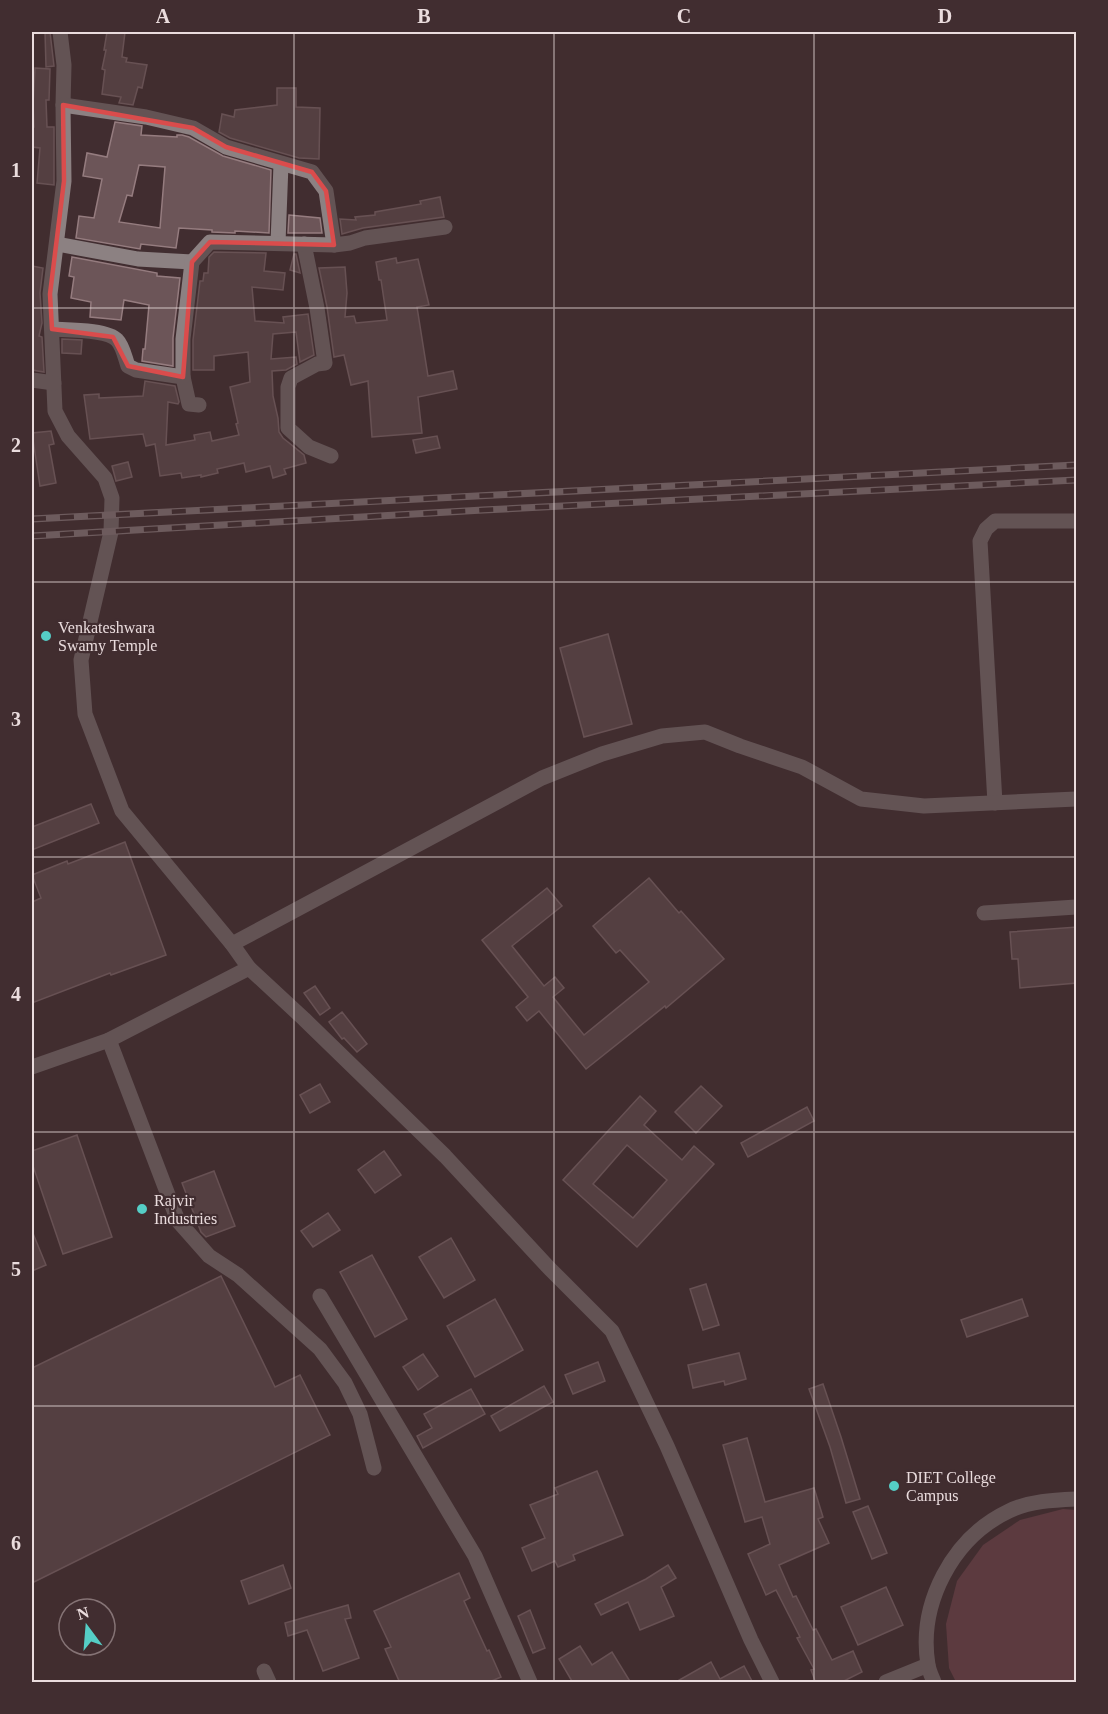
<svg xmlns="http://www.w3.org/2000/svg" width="1108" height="1714" viewBox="0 0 1108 1714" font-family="Georgia,serif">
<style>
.green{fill:#7c4952}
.building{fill:#6c5558;stroke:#957c7f;stroke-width:1.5;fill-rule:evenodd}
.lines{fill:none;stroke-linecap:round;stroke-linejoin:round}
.minor{stroke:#8c8182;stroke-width:15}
.rail-casing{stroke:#a39395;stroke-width:7}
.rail{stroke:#412d30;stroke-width:4.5;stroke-dasharray:14;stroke-linecap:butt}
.marked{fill:none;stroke:#da4c4c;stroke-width:4.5;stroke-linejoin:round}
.grid{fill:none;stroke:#eadcdd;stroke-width:1.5;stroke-opacity:0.55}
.poi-dot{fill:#55cec6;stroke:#412d30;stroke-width:2}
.labels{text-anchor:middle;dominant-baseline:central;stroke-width:4.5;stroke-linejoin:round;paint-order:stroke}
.poi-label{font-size:16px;fill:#eadcdd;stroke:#412d30;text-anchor:start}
.neatline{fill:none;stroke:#eadcdd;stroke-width:2}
.grid-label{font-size:20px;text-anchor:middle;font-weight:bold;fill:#eadcdd}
</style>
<rect width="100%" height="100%" fill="#412d30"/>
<polygon class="green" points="1063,1509 1076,1510 1076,1682 956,1682 949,1668 946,1624 957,1581 983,1545 1020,1520"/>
<g class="building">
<polygon points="45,32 50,32 54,66 46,67"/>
<polygon points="107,32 125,32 122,57 127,58 126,62 147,65 142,88 138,87 133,105 119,103 121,97 102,94 105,70 102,69 106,50 104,50"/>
<polygon points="35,68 50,69 49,100 46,100 47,127 54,127 54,185 37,183 40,148 32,147 32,127 34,127 33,104"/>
<polygon points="277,88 296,88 296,107 320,108 319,159 299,158 230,138 219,132 222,114 234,117 235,110 277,105"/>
<path d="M115,122L142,126L141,135L177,137V135H182L189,137L223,156L271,170L269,233L235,231V233L212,232V230L179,228L176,248L141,244L140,249L76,238L79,216L94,218L102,179L83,176L87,153L107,157ZM139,165L165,167L160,228L119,222L127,195L132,196Z"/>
<polygon points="440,197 444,217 363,228 342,234 340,219 356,220 355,217 375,215 375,212 421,204 420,201"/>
<polygon points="289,215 320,218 322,233 288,233"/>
<polygon points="214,252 266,253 264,271 285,273 283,290 252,287 255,321 284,323 283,317 308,314 314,355 300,362 296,332 273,334 271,359 296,357 297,364 286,370 272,371 273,396 278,418 279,432 283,438 304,455 306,463 284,469 286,474 273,478 270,466 246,472 244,463 217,469 218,473 201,477 201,475 182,478 181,473 160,476 155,444 146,446 143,434 90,439 84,395 99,394 99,398 143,396 145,381 175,386 179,402 178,404 168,402 166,445 195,440 194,435 210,432 212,441 239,435 236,424 238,423 230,387 250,382 248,352 214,356 214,370 193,370 193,340 200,281 203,281 204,273 208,273 209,257"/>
<polygon points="294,254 296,254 300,273 290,270"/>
<polygon points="72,257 157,273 157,276 180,278 173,338 173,366 142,361 143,349 145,349 149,305 124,300 121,320 90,317 91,302 71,298 74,277 69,276"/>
<polygon points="396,258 397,263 418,259 429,305 417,307 428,376 453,371 457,389 418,397 422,433 372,437 368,381 351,385 344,355 334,357 327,307 319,268 345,267 347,293 345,317 354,316 356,323 387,320 381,280 379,280 376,262"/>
<polygon points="32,266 43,268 40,293 42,323 39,336 42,337 44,372 32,370"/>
<polygon points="62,339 82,340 81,354 62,353"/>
<polygon points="51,431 54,444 49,445 56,483 40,486 32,433"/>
<polygon points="437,436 440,448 416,453 413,440"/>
<polygon points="128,462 132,477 116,481 112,466"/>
<polygon points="608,634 632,724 584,737 560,648"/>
<polygon points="91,804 99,823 32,850 32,827"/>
<polygon points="125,842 166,955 111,975 110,973 32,1003 32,902 41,898 32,875 67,861 68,864"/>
<polygon points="649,878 679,913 681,911 724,959 666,1008 665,1006 586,1069 539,1011 527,1021 516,1007 528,997 482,940 547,888 562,906 512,946 544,986 555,977 564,988 553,997 584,1035 649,982 620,950 616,953 593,926"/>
<polygon points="1077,927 1077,983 1020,988 1018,959 1012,959 1010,932"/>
<polygon points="315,986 330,1008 320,1015 304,993"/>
<polygon points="342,1012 367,1044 357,1052 344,1038 342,1039 329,1022"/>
<polygon points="320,1084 330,1102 310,1113 300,1095"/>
<polygon points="701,1086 722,1106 696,1133 675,1112"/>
<path d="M640,1096L656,1111L644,1125L682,1160L694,1146L714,1164L637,1247L563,1180ZM627,1145L667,1180L633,1218L593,1184Z"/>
<polygon points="807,1107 814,1121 748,1157 741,1143"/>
<polygon points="77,1135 112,1237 63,1254 32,1163 32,1151"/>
<polygon points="384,1151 401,1175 375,1193 358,1170"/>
<polygon points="214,1171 235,1226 206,1237 201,1232 182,1183"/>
<polygon points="328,1213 340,1230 313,1247 301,1231"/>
<polygon points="32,1231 46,1265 32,1271"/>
<polygon points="451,1238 475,1280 444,1298 419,1257"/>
<polygon points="372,1255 407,1319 375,1337 340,1272"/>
<polygon points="221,1276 275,1387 300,1375 330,1435 32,1583 32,1368"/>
<polygon points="706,1284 719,1325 703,1330 690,1289"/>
<polygon points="495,1299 523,1350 475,1377 447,1326"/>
<polygon points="1022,1299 1028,1316 967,1337 961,1320"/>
<polygon points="739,1353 746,1379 725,1385 724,1381 693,1388 688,1365"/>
<polygon points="423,1354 438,1376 418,1390 403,1367"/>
<polygon points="598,1362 605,1381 573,1394 565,1375"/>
<polygon points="823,1384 841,1437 860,1499 846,1503 830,1447 809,1389"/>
<polygon points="544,1386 553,1402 500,1431 491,1416"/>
<polygon points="471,1389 485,1414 423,1448 417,1436 432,1428 424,1414"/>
<polygon points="747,1438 765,1502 814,1488 823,1517 818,1519 829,1543 779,1565 793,1597 796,1596 813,1630 816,1629 832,1660 853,1651 862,1672 840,1683 816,1683 811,1670 814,1669 797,1638 800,1637 776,1590 766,1595 748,1554 770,1544 762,1517 745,1522 723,1445"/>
<polygon points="597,1471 623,1535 573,1555 575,1560 558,1567 555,1561 532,1571 522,1548 545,1538 530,1505 558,1494 555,1488"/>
<polygon points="868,1506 887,1553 872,1559 853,1512"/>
<polygon points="283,1565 291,1588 249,1604 241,1581"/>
<polygon points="668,1565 676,1578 661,1587 674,1616 640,1630 628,1602 601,1615 595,1604 646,1579"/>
<polygon points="459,1573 470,1598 464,1601 487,1651 489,1650 501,1677 487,1683 400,1683 385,1649 391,1647 374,1611"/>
<polygon points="886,1587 903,1625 858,1645 841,1607"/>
<polygon points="348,1605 351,1618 345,1619 359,1658 323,1671 307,1630 288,1636 285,1623"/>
<polygon points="530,1610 545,1648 533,1653 518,1616"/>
<polygon points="580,1646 592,1665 612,1652 631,1683 573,1683 559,1659"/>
<polygon points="711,1662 720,1679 744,1666 753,1683 674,1683"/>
</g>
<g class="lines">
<g class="minor">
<polyline points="60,32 64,65 63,105 64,181 50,294 55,411 68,436 105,478 112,498 111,532 81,660 85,714 122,811 232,944 249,968 304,1019 445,1156 550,1269 612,1331 667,1446 751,1640 772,1682"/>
<polyline points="63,105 146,117 193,128 226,147 312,172 326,191 334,245"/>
<polyline points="278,243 281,164"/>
<polyline points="57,244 138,259 192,262"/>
<polyline points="304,244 317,308 325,363 317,364 291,378 288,387 288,428 309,447 331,456"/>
<path d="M52,329C66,330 107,329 117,340C123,346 125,358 128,366L136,370L183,377L189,404L199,405"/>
<polyline points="183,377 183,339 192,262 210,242 334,245 350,243 365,238 445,227"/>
<polyline points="32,380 54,383"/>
<polyline points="995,803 980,541 986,529 995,521 1076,521"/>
<polyline points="984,913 1076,907"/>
<polyline points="232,944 542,778 602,754 662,736 705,732 740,746 802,767 861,799 924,806 1076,799"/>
<polyline points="249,968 109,1040 178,1221 209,1256 238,1275 320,1349 345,1383 360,1414 374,1468"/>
<polyline points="32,1067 109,1040"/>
<polyline points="320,1296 475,1556 530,1682"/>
<polyline points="264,1671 269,1682"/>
<polyline points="886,1682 928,1665"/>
<path d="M934,1682C932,1677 929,1671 928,1665C918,1604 952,1538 1009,1511C1030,1501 1053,1500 1076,1499"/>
</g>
<g class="rail-casing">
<g id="rail">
<polyline points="32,519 1076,465"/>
<polyline points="32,536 483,510 1076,480"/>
</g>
</g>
<use href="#rail" class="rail"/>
</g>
<path d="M0 0H1108V1714H0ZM63,105L193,128L226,147L312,172L326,191L334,245L210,242L192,262L183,377L128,366L113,337L52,329L50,294L64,181Z" fill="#412d30" fill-opacity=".55" fill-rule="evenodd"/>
<path class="marked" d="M63,105L193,128L226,147L312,172L326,191L334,245L210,242L192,262L183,377L128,366L113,337L52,329L50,294L64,181Z"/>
<path class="grid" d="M294,32V1682M554,32V1682M814,32V1682M32,308H1076M32,582H1076M32,857H1076M32,1132H1076M32,1406H1076"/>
<g class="poi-dot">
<circle cx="46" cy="636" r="6"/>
<circle cx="142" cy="1209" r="6"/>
<circle cx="894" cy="1486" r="6"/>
</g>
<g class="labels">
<g class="poi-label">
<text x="58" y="627">Venkateshwara<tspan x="58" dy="18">Swamy Temple</tspan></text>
<text x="154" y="1200">Rajvir<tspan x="154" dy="18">Industries</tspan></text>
<text x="906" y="1477">DIET College<tspan x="906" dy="18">Campus</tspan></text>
</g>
</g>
<rect width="1108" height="1714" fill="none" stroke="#412d30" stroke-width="66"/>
<g transform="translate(87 1627) rotate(344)"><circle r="28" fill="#412d30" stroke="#857375" stroke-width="1.5"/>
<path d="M0-4.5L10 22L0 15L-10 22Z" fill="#55cec6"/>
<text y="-9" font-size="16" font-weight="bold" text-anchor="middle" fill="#eadcdd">N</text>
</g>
<rect x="33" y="33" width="1042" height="1648" class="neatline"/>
<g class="grid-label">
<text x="163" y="23">A</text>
<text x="424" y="23">B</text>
<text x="684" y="23">C</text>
<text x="945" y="23">D</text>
<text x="16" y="177">1</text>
<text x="16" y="452">2</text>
<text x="16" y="726">3</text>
<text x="16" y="1001">4</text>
<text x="16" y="1276">5</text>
<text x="16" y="1550">6</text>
</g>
</svg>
